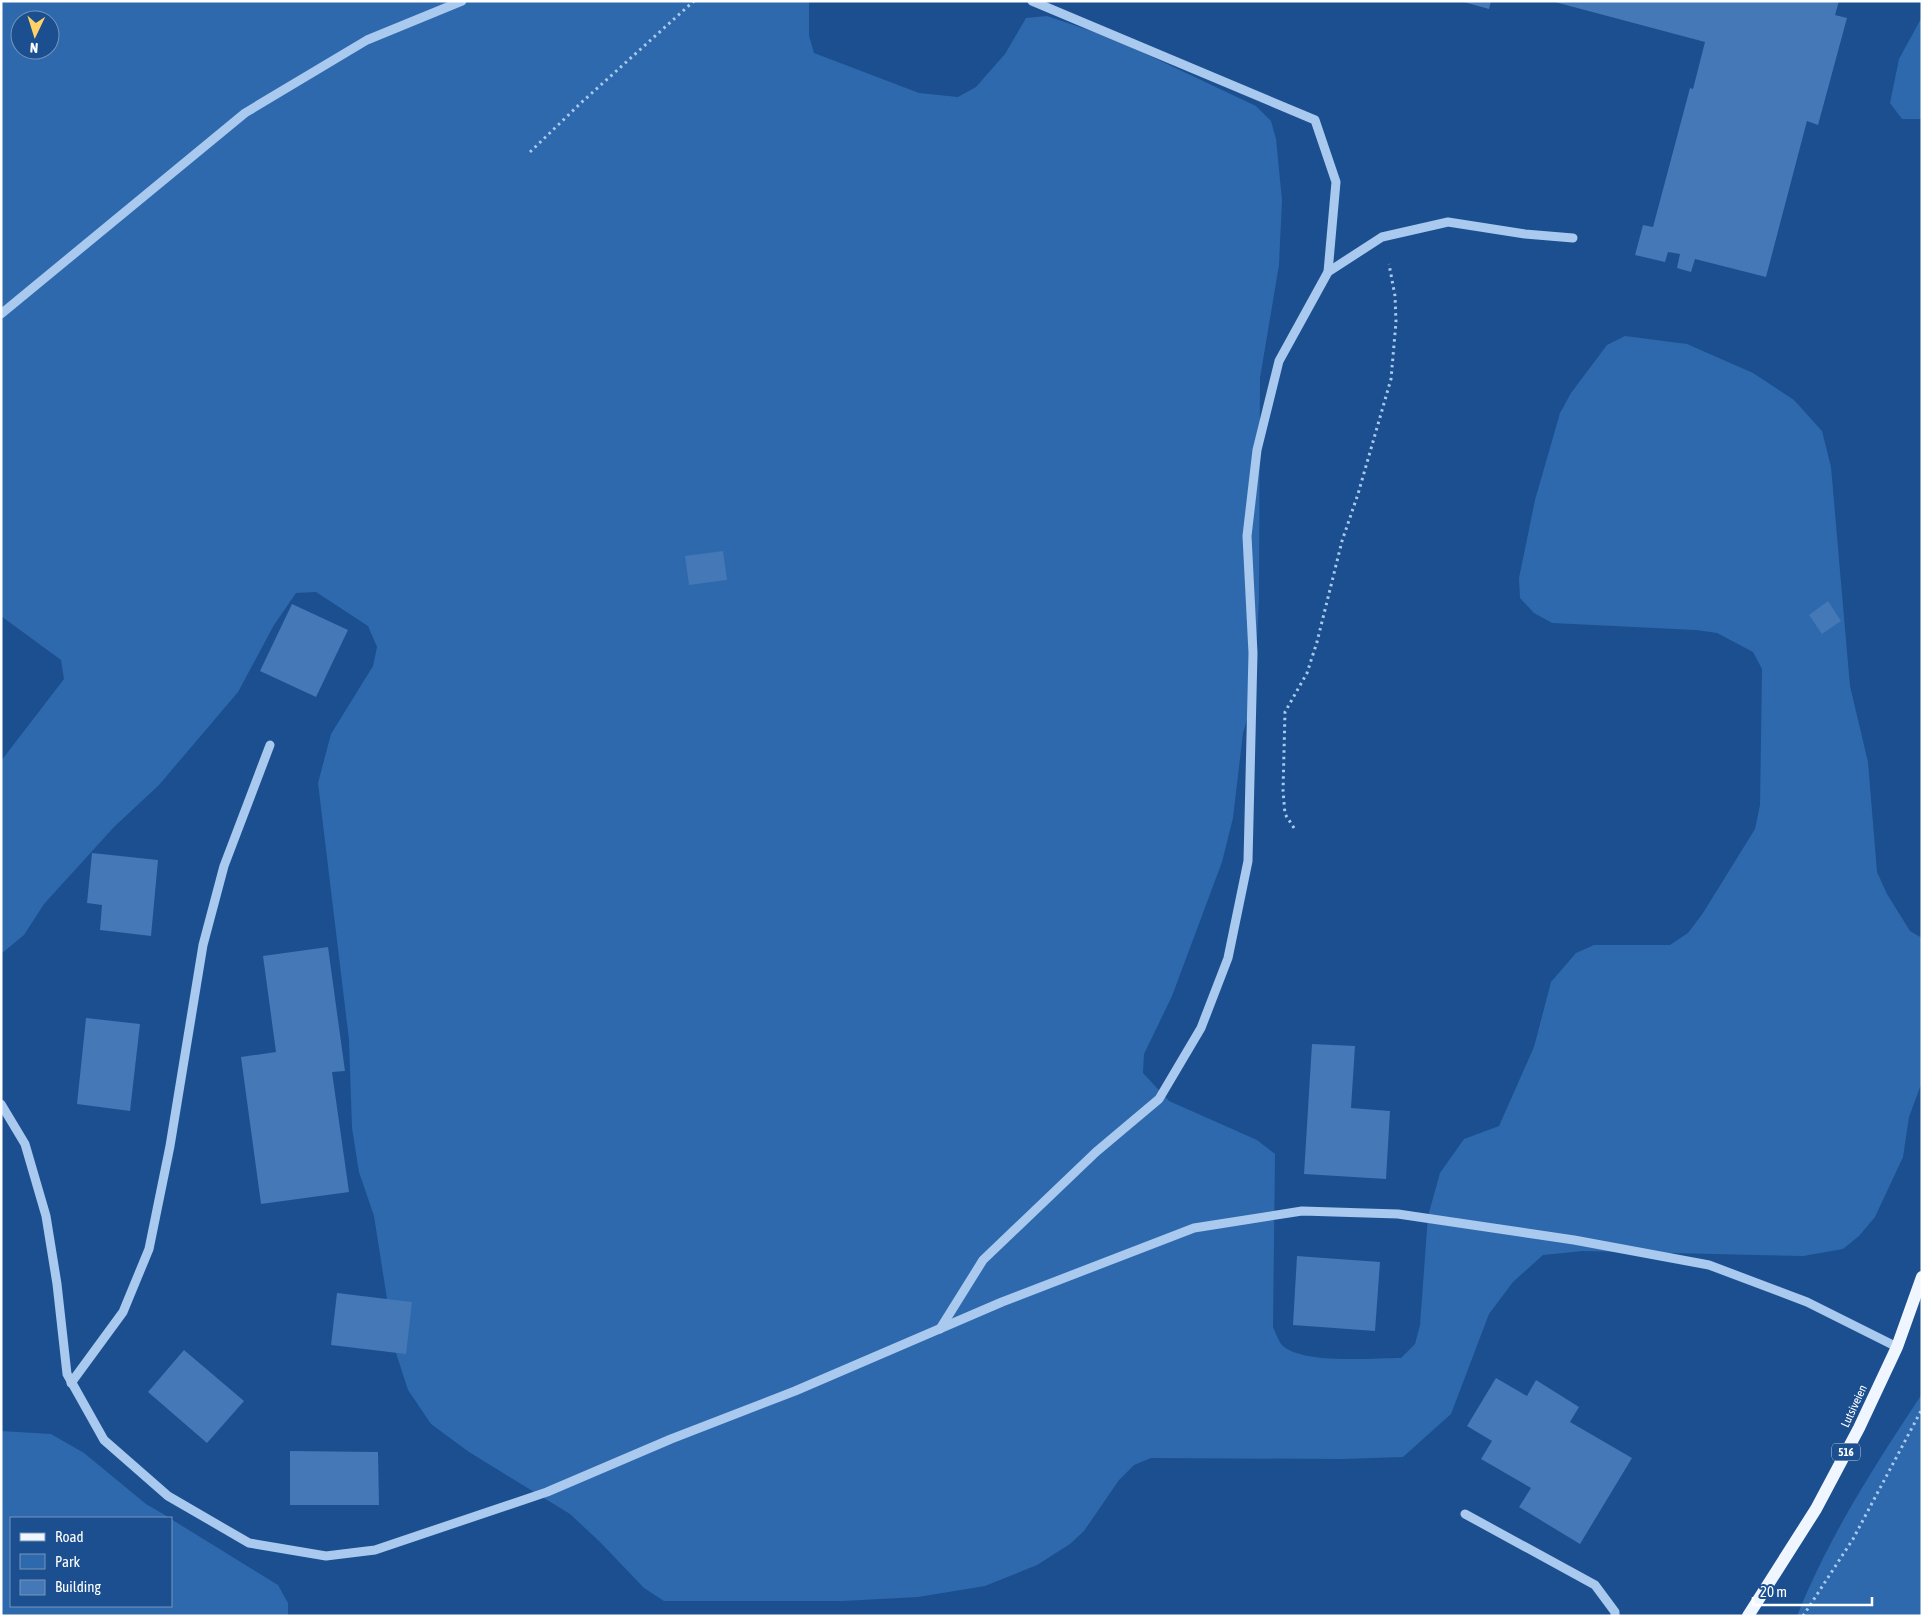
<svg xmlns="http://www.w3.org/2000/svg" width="1923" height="1617" viewBox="0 0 1923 1617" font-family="'Asap Condensed',sans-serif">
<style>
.green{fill:#2e69ad;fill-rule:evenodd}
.building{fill:#4478b7}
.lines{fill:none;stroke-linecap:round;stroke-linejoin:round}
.path{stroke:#a9c9ee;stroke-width:3;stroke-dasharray:2.5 4;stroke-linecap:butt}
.minor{stroke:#a9c9ee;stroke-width:9}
.major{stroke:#f0f6ff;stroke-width:12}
.labels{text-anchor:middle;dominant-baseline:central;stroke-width:4;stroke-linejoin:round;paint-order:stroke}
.shield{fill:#1b4f8f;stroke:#bbcadd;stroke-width:1}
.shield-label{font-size:11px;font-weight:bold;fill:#fff}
.street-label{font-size:12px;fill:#fff;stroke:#1b4f8f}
</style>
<rect width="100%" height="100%" fill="#1b4f8f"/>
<g class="green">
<path d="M1,1H809V36L814,53L919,93L958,97L976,87L1005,54L1026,18L1047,16L1112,38L1256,106L1271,121L1276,139L1282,200L1279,265L1260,378L1259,599L1254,696L1243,733L1233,818L1222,862L1172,996L1144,1054L1143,1073L1169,1101L1257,1140L1275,1154L1273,1327C1275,1332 1278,1339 1281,1344C1299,1365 1374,1358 1401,1358L1415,1344L1420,1325L1428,1216L1440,1173L1464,1139L1499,1126L1534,1047L1551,982L1576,953L1594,945H1670L1688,933L1703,913L1755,829L1760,805L1762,669L1753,652L1717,633L1696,630L1552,623L1534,613L1520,598L1519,578L1535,500L1560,413L1571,393L1607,345L1625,336L1687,344L1753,373L1794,400L1822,431L1831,467L1850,686L1868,762L1877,872L1887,894L1910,931L1922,938V1082L1909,1117L1903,1157L1875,1217L1859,1236L1843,1249L1803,1256L1583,1251L1543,1255L1513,1282L1489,1314L1451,1414L1403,1457L1342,1459L1151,1458L1134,1465L1119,1480L1084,1531L1070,1544L1037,1565L985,1586L918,1597L843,1601H664L644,1588L600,1542L570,1514L469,1452L431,1424L408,1390L395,1350L374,1216L359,1172L352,1128L349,1040L318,783L331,734L373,666L377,647L368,626L316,592L296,593L274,625L238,692L159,785L114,827L44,904L24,935L1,954V761L64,679L61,660L1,616ZM20,20H50V50H20Z"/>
<polygon points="1922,17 1922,119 1902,119 1890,103 1899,59"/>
<path d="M1922,1394V1616H1797C1829,1536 1875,1465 1922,1394Z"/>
<polygon points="1,1431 51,1434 84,1453 146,1504 170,1518 11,1518 11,1606 171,1606 171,1519 278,1585 288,1603 288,1616 1,1616"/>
</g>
<g class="building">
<polygon points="1460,1 1491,1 1489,9"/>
<polygon points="1551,1 1839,1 1835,15 1847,18 1818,125 1807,121 1766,277 1695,259 1691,272 1677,268 1680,254 1668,252 1665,262 1635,255 1643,225 1653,227 1690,88 1693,89 1705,42"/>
<polygon points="723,551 727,580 689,585 685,556"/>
<polygon points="1828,601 1841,621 1822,634 1809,615"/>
<polygon points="292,604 348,630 316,697 260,671"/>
<polygon points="92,853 158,860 151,936 100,930 102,905 87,903"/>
<polygon points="328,947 345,1071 332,1072 349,1192 261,1204 241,1057 276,1052 263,956"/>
<polygon points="86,1018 140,1024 130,1111 77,1104"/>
<polygon points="1312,1044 1355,1046 1351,1108 1390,1111 1386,1179 1304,1174"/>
<polygon points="1297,1256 1380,1262 1375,1331 1293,1325"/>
<polygon points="337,1293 412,1302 406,1354 331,1345"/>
<polygon points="184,1350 244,1401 207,1443 148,1392"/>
<polygon points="1496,1378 1527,1396 1536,1380 1579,1407 1570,1422 1632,1458 1580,1544 1519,1507 1531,1488 1481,1459 1492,1441 1467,1426"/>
<polygon points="290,1451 378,1452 379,1505 290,1505"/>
</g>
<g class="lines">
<g class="path">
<polyline points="530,152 583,101 694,1"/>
<polyline points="1294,828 1285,814 1283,791 1285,712 1307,673 1317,642 1342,541 1358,494 1391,379 1396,322 1395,296 1389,264"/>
<polyline points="1803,1616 1853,1539 1922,1409"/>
</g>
<g class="minor">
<polyline points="1328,272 1382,237 1448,222 1525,234 1573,238"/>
<polyline points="1,314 245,113 367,40 462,1"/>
<polyline points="1,1104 25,1144 46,1216 57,1284 67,1374 104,1440 168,1496 249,1543 326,1556 375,1550 547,1492 671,1439 795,1391 1002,1302 1194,1228 1302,1211 1398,1214 1574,1240 1709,1265 1807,1302 1897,1347"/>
<polyline points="940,1329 983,1260 1096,1152 1159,1099 1201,1028 1228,958 1248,861 1253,653 1247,536 1257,450 1279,361 1328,272 1336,182 1315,120 1032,1"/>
<polyline points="71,1383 123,1312 149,1249 170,1146 203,945 224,866 270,745"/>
<polyline points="1465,1514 1595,1585 1615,1612 1615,1616"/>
</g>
<polyline class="major" points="1748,1616 1816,1509 1859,1428 1897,1347 1922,1277"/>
</g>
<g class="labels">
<rect class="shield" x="1832" y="1443.5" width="28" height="17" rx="4"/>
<g class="shield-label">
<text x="1846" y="1452">516</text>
</g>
<g class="street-label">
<text transform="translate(1854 1406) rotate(-65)">Lutsiveien</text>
</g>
</g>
<rect width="1923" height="1617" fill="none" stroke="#ffffff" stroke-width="5"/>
<rect x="10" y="1517" width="162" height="90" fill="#1b4f8f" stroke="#7695bc"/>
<rect x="20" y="1533" width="25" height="8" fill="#f0f6ff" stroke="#7695bc"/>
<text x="55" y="1542" font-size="15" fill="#ffffff">Road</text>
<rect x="20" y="1554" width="25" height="15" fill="#2e69ad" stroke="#7695bc"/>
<text x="55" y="1567" font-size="15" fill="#ffffff">Park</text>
<rect x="20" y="1580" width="25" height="15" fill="#4478b7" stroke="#7695bc"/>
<text x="55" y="1592" font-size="15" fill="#ffffff">Building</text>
<g transform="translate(35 35) rotate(184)"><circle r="24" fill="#1b4f8f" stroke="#7695bc"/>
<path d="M0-4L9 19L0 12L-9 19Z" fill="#ffd166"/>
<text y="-8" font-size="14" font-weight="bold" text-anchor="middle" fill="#ffffff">N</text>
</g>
<path d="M1753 1597v8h119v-8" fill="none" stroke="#ffffff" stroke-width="2.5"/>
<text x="1760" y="1597" font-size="15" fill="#ffffff" stroke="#1b4f8f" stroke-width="4" paint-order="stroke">20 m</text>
</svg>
